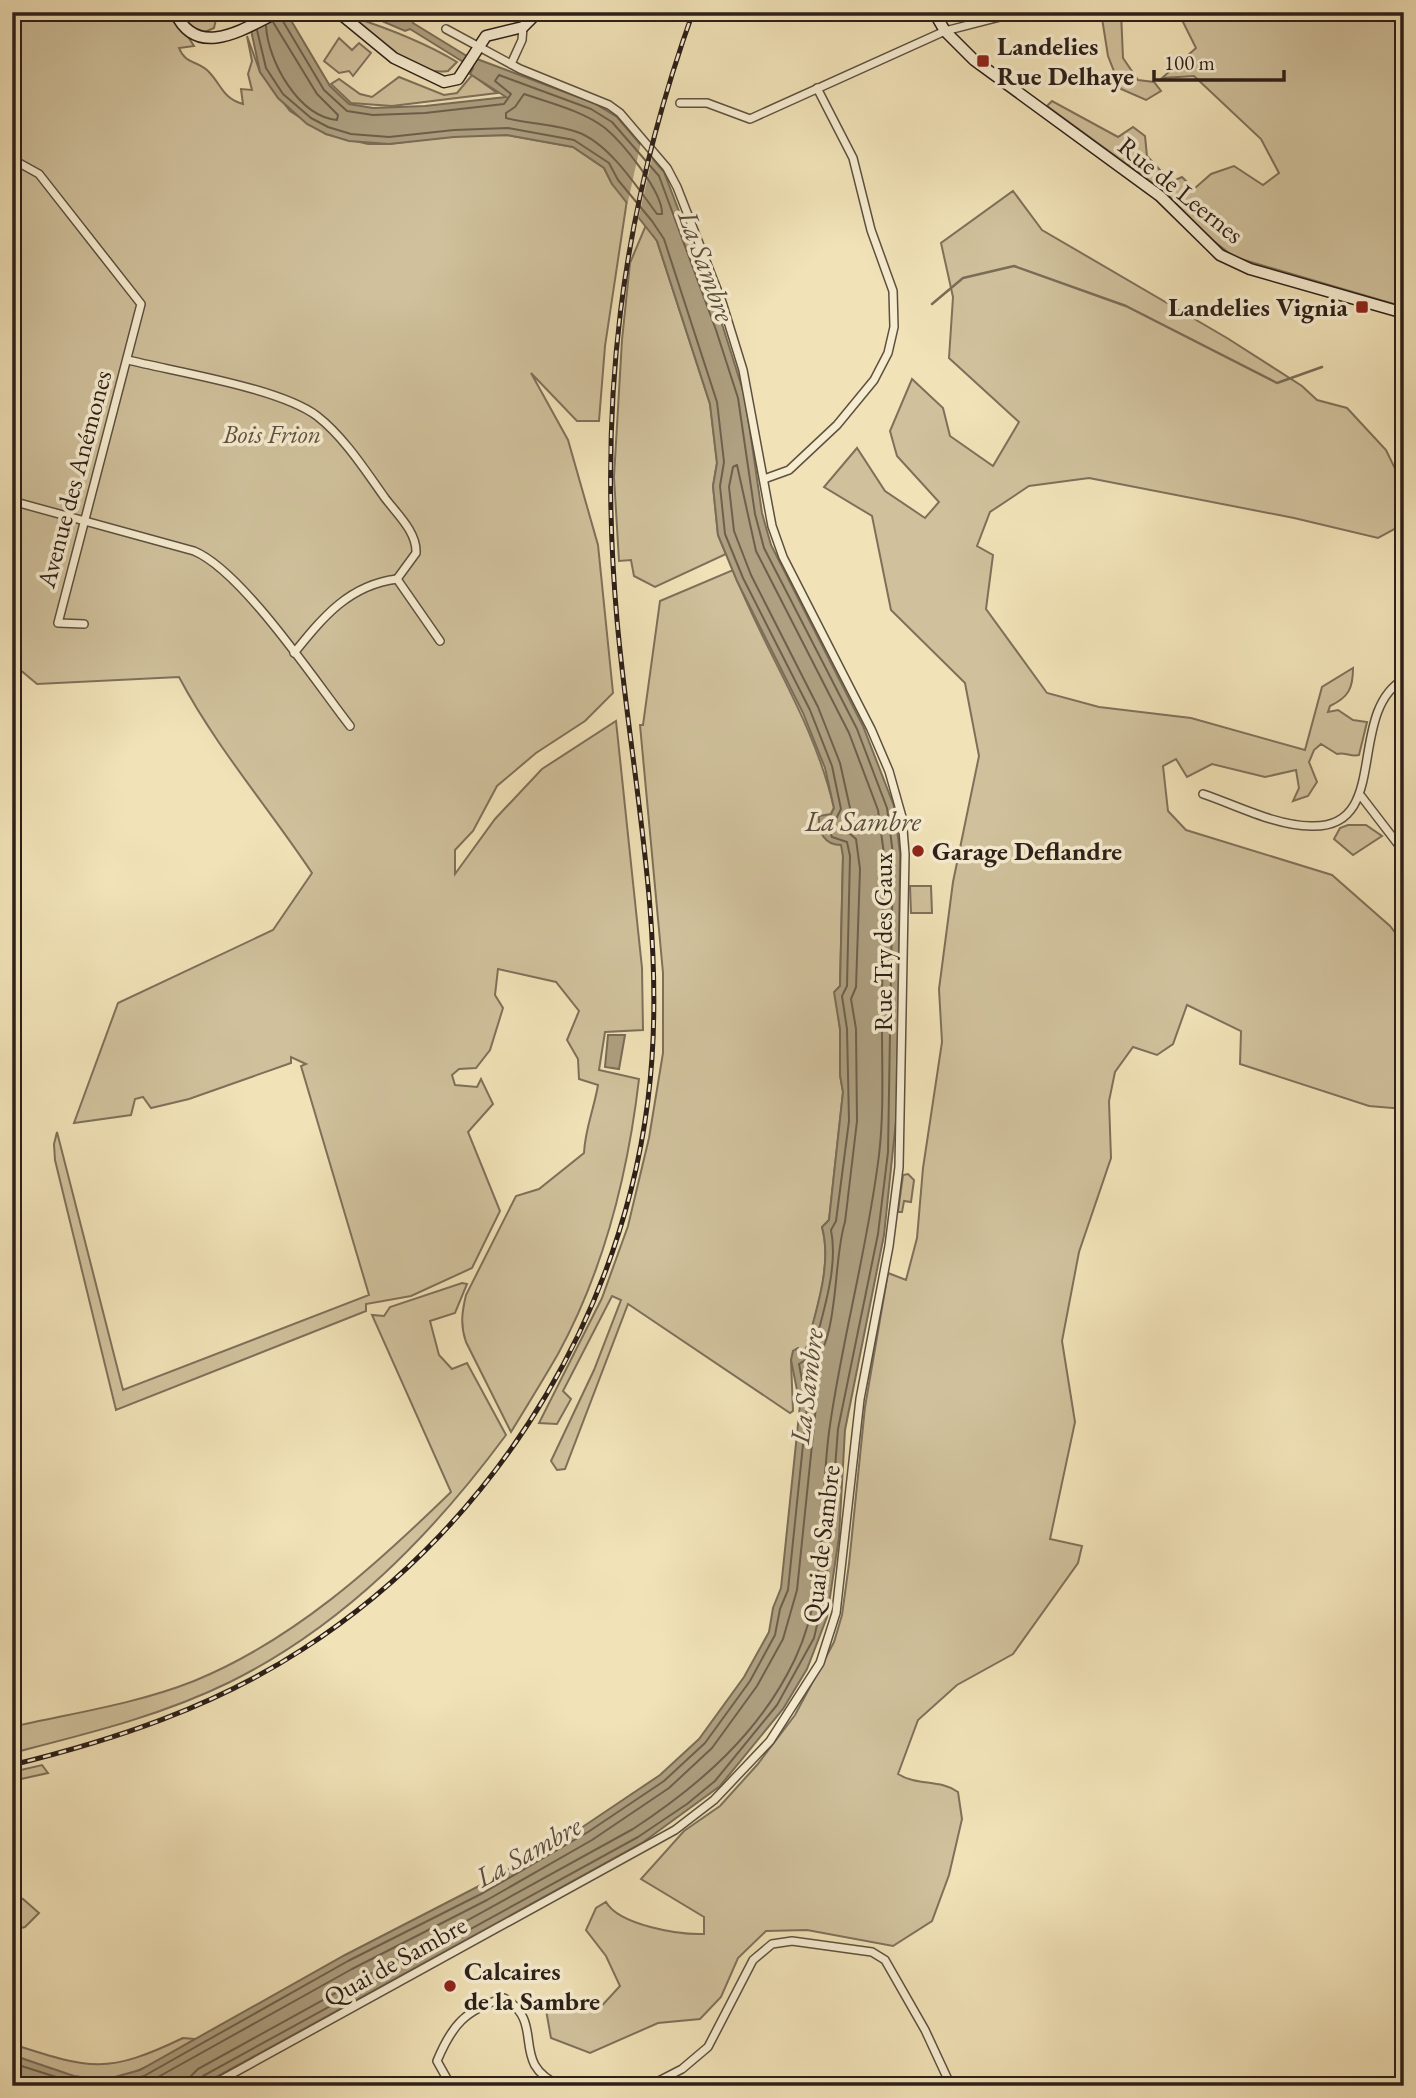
<svg xmlns="http://www.w3.org/2000/svg" width="1416" height="2098" viewBox="0 0 1416 2098" font-family="'EB Garamond',serif">
<style>
.green{fill:#d0c19c;stroke:#7e705a;stroke-width:2}
.water{fill:#aea081;stroke:#7a6c57;stroke-width:2}
.pier{fill:#f1e2b7}
.lines{fill:none;stroke-linecap:round;stroke-linejoin:round}
.shore{stroke:#6d604d;stroke-width:2}
.stream{stroke:#7a6c57;stroke-width:2.5}
.street-casing{stroke:#5d5040;stroke-width:10}
.secondary-casing{stroke:#2c1f19;stroke-width:13}
.street{stroke:#f6ecd0;stroke-width:7}
.secondary{stroke:#f6ecd0;stroke-width:10}
.rail-casing{stroke:#2c1f19;stroke-width:5}
.rail{stroke:#f6ecd0;stroke-width:2.5;stroke-dasharray:8;stroke-linecap:butt}
.poi-dot{fill:#8f2418;stroke:#f6ecd0;stroke-width:2.5}
.labels{text-anchor:middle;dominant-baseline:central;stroke-width:7;stroke-linejoin:round;paint-order:stroke}
.poi-label{font-size:26px;font-weight:bold;fill:#2c1f19;stroke:#f6ecd0;text-anchor:start}
.street-label{font-size:26px;fill:#2c1f19;stroke:#f6ecd0}
.park-label{font-size:26px;font-style:italic;fill:#5d5040;stroke:#f6ecd0}
.water-label{font-size:28px;font-style:italic;fill:#5a4c3d;stroke:#f6ecd0}
</style>
<rect width="100%" height="100%" fill="#f1e2b7"/>
<filter id="stains"><feTurbulence type="fractalNoise" baseFrequency=".00286" numOctaves="4"/><feColorMatrix values="0 0 0 0 .2 0 0 0 0 .09 0 0 0 0 .02 0 0 0 .5 -.17"/></filter>
<radialGradient id="worn" r=".72"><stop offset=".6" stop-color="#630" stop-opacity="0"/><stop offset="1" stop-color="#630" stop-opacity=".3"/></radialGradient>
<g class="green">
<path d="M12,12H222L217,15L214,28L205,32H185L194,46L179,48C185,64 198,61 208,71C222,85 222,98 243,104L241,89L252,90L248,74L252,61L247,36L260,72L290,111L326,134L368,144H389L454,136L507,135L573,147L604,168L612,184L627,200L605,346L599,421H577L531,373L568,440L598,545L613,693L585,721L536,753L497,786L473,831L455,850V874L495,819L542,769L616,721L642,968L643,1030L605,1032L599,1070L639,1079C628,1173 604,1270 558,1354C543,1380 527,1406 511,1432L466,1342C460,1325 462,1312 466,1295L516,1196L539,1189L584,1153C585,1129 594,1109 598,1085L579,1079L578,1059L567,1040L579,1011L556,982L498,969L495,995L503,1008L490,1050L476,1068L459,1069L452,1075L455,1085L477,1087L481,1079L493,1104L468,1132L500,1211L472,1268L411,1296L366,1304V1311L116,1410L55,1160L54,1144L57,1132L123,1390L369,1295L301,1066L306,1064L291,1057V1063L189,1099L151,1108L143,1097L135,1099L131,1115L74,1123L118,1003L273,930L312,873C268,807 216,747 179,677L37,684L12,663Z"/>
<polygon points="1101,12 1121,12 1123,58 1138,80 1154,82 1161,91 1146,100 1121,89 1108,56"/>
<polygon points="1178,12 1404,12 1404,307 1234,257 1202,232 1166,193 1047,106 1052,101 1118,137 1133,127 1145,136 1147,156 1171,182 1182,177 1194,189 1211,174 1234,166 1263,185 1279,173 1261,139 1194,76 1162,78 1196,48"/>
<path d="M350,16C387,28 424,42 457,62L448,71C413,77 375,37 350,16Z"/>
<polygon points="339,38 352,50 359,43 371,53 353,76 349,71 339,73 324,61"/>
<polygon points="472,75 497,93 392,106 351,103 331,84 339,79 360,94 372,97 399,77 444,95 457,93"/>
<path d="M1013,191L1042,230L1227,338L1302,386L1317,400L1347,408L1386,450L1404,487V524L1378,538L1294,518L1089,478L1029,486L990,512L977,546L993,555L986,609L1047,693L1099,707L1191,718L1305,750L1322,687L1353,668C1353,688 1349,697 1330,706L1328,712L1338,710L1353,720L1367,722L1359,755C1351,757 1345,752 1337,754L1321,744L1314,750L1309,762L1317,782L1308,796L1293,801L1299,788L1296,770L1265,777L1212,764L1187,777L1176,759L1163,766L1168,811L1186,830L1332,875L1390,926L1404,944V1109L1369,1106L1240,1064L1241,1031L1187,1005L1173,1044L1157,1055L1133,1047L1115,1072L1109,1101L1111,1158L1079,1252L1062,1341L1075,1422L1050,1539L1082,1546L1078,1563L1013,1654L957,1685L918,1720L898,1774C917,1786 940,1779 958,1792L962,1819L949,1875L932,1921L893,1946L807,1930L766,1931L738,1958L721,1997L700,2019L658,2023L590,2053L551,2038L546,2010L597,2011L620,1986L606,1956L586,1930L596,1908L606,1902C619,1925 679,1935 704,1934V1917L641,1879L684,1831L720,1806L757,1765L795,1715L834,1642L842,1615L849,1564L865,1407L888,1273L906,1280L917,1238L923,1168L942,1042L939,989L953,882L979,756L965,683L891,610L872,516L824,487L857,448L885,491L925,518L939,502L897,456L890,431L912,379L943,408L950,436L993,466L1019,422L949,358L953,297L941,243Z"/>
<polygon points="646,225 657,241 710,404 717,463 713,486 718,535 726,554 655,587 634,576 631,560 619,561 614,477 622,340 630,263"/>
<path d="M733,570C765,653 813,718 834,808L831,814L837,844L842,845L843,856L840,986L835,992L840,1029V1075L843,1092L829,1220L822,1227C833,1267 814,1316 805,1354L791,1360L793,1411L790,1413L628,1304L565,1469L557,1470L551,1461L594,1370L621,1300L612,1296L563,1391L571,1399L557,1424L539,1423L602,1298L628,1226L649,1138L663,1053V973L640,725H643L660,601Z"/>
<polygon points="1348,825 1366,825 1382,836 1353,855 1334,839 1340,828"/>
<polygon points="910,886 931,886 932,913 911,913"/>
<polygon points="908,1174 914,1180 911,1202 904,1201 902,1212 898,1212 903,1175"/>
<path d="M462,1283L467,1284L455,1313L430,1321L439,1355L452,1369L467,1363L506,1435C432,1535 343,1626 230,1682C161,1716 86,1734 12,1753V1727C73,1713 136,1704 194,1681C294,1640 375,1566 451,1492L372,1315L384,1316L390,1307Z"/>
<polygon points="42,1765 48,1773 12,1781 12,1772"/>
<polygon points="12,1896 23,1899 39,1913 25,1927 12,1930"/>
<path d="M183,2038L195,2039C167,2055 139,2075 107,2080C77,2084 40,2064 12,2055V2044C90,2069 106,2075 183,2038Z"/>
</g>
<g class="water">
<path d="M238,12H286L330,86L349,104L373,108L425,106L506,97L470,74L473,68L410,29L405,31L361,12H410L414,16L413,23L475,61L477,59L594,103L617,117L664,172L723,327L745,397L762,513L771,545L863,726L894,806L900,853L897,1111L884,1235L845,1430L839,1537L827,1617L807,1669L783,1709L720,1786L642,1843L200,2086H12V2055L74,2076L104,2080L140,2070L345,1955L479,1886L584,1826L660,1775L699,1739L744,1677L769,1632L773,1608L781,1588L800,1405L791,1360L793,1351L798,1348L805,1354C814,1315 833,1267 822,1227L829,1220L843,1092L840,1075V1029L834,992L840,986L843,856L841,845C825,845 818,833 819,816L831,814L834,808L825,768L803,713L737,581L718,535L713,486L717,463L710,404L657,241L612,184L604,168L573,147L507,135L454,137L389,144L349,141L326,134L307,124L278,98L260,72L251,30Z"/>
<polygon points="608,1035 625,1035 619,1069 605,1067"/>
</g>
<polygon class="pier" points="641,142 653,154 638,220 627,206"/>
<g class="lines">
<g class="shore">
<path d="M266,26C268,61 298,116 337,120L338,115L317,94L273,22"/>
<path d="M524,94C550,103 583,111 605,128C623,143 663,192 662,214H657C637,187 609,143 577,132C555,124 529,124 506,118V113L515,107Z"/>
<polyline points="12,2063 72,2082 94,2086"/>
<path d="M111,2086L144,2076L348,1961L483,1893L588,1832L664,1781L705,1743L750,1681L775,1635L780,1609L788,1590L807,1406L799,1364L812,1356C821,1318 839,1269 831,1230L836,1221L849,1121L847,1029L842,996L847,986L850,856L847,842L832,837L827,825L836,819L841,809L832,766L810,710L743,578L725,534L720,486L724,462L717,402L664,239L652,221L618,180L609,163L574,140L508,128L454,130L389,137L351,134L328,127L311,118L283,94L266,68L257,30"/>
<path d="M142,2086L352,1969L487,1900L592,1840L669,1788L712,1748L757,1686L783,1639L797,1590L816,1406L808,1371C841,1341 832,1262 845,1222L857,1121L856,1029L851,999L856,987L860,869L856,839L842,827L850,808L840,763L818,707L751,575L734,531L729,487L733,467L737,465L756,551L849,733L878,810L884,854C883,912 882,970 882,1028C882,1070 884,1113 879,1155C868,1246 843,1335 830,1425C818,1504 830,1585 795,1659C760,1733 700,1785 633,1829L198,2069L191,2076L190,2086"/>
<polyline points="199,2086 203,2076 638,1837 687,1804 715,1781 777,1705 814,1638 826,1586 838,1429 878,1234 888,1152 893,854 887,808 857,729 764,548 755,514 738,398 716,330 659,176 612,122 591,109 499,75 495,81 511,94 504,104 425,113 373,115 347,111 324,90 281,18"/>
</g>
<polyline class="stream" points="932,304 963,278 1014,266 1126,306 1277,383 1322,367"/>
<g class="street-casing">
<g id="street">
<polyline points="511,64 522,40 523,27"/>
<polyline points="680,103 707,103 750,119 945,31 1019,12"/>
<polyline points="12,159 39,174 141,304 58,623 84,624"/>
<path d="M128,360C176,372 280,388 317,416C344,437 365,470 385,498C397,514 417,532 416,553L397,579"/>
<polyline points="764,479 789,470 837,425 874,380 888,353 894,327 893,291 871,230 853,158 817,88"/>
<path d="M12,501L194,551C242,571 315,681 350,726"/>
<polyline points="397,579 440,641"/>
<path d="M294,653C323,617 349,585 397,579"/>
<path d="M1203,794C1236,805 1276,826 1311,826C1392,829 1345,713 1404,679"/>
<polyline points="1361,796 1404,852"/>
<polyline points="210,2086 675,1830 714,1800 770,1741 820,1663 836,1613 860,1399 889,1246 899,1167 905,854 902,817 889,771 871,729 783,557 772,526 743,370 722,302 677,187 667,168 620,113 609,105 520,69 446,29"/>
<path d="M451,2086L437,2061C452,2025 465,2010 504,1998C548,2024 507,2063 561,2086"/>
<polyline points="649,2086 682,2069 708,2047 753,1960 772,1944 792,1941 872,1952 885,1960 925,2030 951,2086"/>
</g>
</g>
<g class="secondary-casing">
<g id="secondary">
<path d="M175,12C197,61 245,28 278,12"/>
<polyline points="338,12 394,58 444,82 458,79 486,36 523,27 538,12"/>
<polyline points="934,12 945,31 974,60 1160,196 1220,255 1250,269 1404,313"/>
</g>
</g>
<use href="#street" class="street"/>
<use href="#secondary" class="secondary"/>
<g class="rail-casing">
<path id="rail" d="M12,1765C114,1740 214,1707 303,1649C503,1520 636,1296 652,1058C662,911 630,765 617,620C598,404 620,216 693,12"/>
</g>
<use href="#rail" class="rail"/>
</g>
<g class="poi-dot">
<rect x="976" y="54" width="14" height="14" rx="3.5"/>
<rect x="1355" y="300" width="14" height="14" rx="3.5"/>
<circle cx="918" cy="851" r="7"/>
<circle cx="450" cy="1986" r="7"/>
</g>
<g class="labels">
<g class="poi-label">
<text x="997" y="46">Landelies<tspan x="997" dy="30">Rue Delhaye</tspan></text>
<text x="1348" y="307" text-anchor="end">Landelies Vignia</text>
<text x="932" y="851">Garage Deflandre</text>
<text x="464" y="1971">Calcaires<tspan x="464" dy="30">de la Sambre</tspan></text>
</g>
<g class="street-label">
<text transform="translate(1181 190) rotate(39)">Rue de Leernes</text>
<text transform="translate(74 479) rotate(-75)">Avenue des Anémones</text>
<text transform="translate(883 942) rotate(-90)">Rue Try des Gaux</text>
<text transform="translate(821 1544) rotate(-83)">Quai de Sambre</text>
<text transform="translate(395 1961) rotate(-29)">Quai de Sambre</text>
</g>
<g class="park-label">
<text x="272" y="434">Bois Frion</text>
</g>
<g class="water-label">
<text transform="translate(707 266) rotate(70)">La Sambre</text>
<text x="863" y="821">La Sambre</text>
<text transform="translate(806 1386) rotate(-83)">La Sambre</text>
<text transform="translate(528 1851) rotate(-29)">La Sambre</text>
</g>
</g>
<rect width="1416" height="2098" fill="none" stroke="#f1e2b7" stroke-width="42"/>
<rect x="14" y="14" width="1388" height="2070" fill="none" stroke="#2c1f19" stroke-width="3.5"/>
<rect x="21" y="21" width="1374" height="2056" fill="none" stroke="#2c1f19" stroke-width="2"/>
<path d="M1154 70v10h130v-10" fill="none" stroke="#2c1f19" stroke-width="3.5"/>
<text x="1164" y="70" font-size="21" fill="#2c1f19" stroke="#f6ecd0" stroke-width="5" paint-order="stroke">100 m</text>
<rect width="100%" height="100%" filter="url(#stains)"/>
<rect width="100%" height="100%" fill="url(#worn)"/>
</svg>
